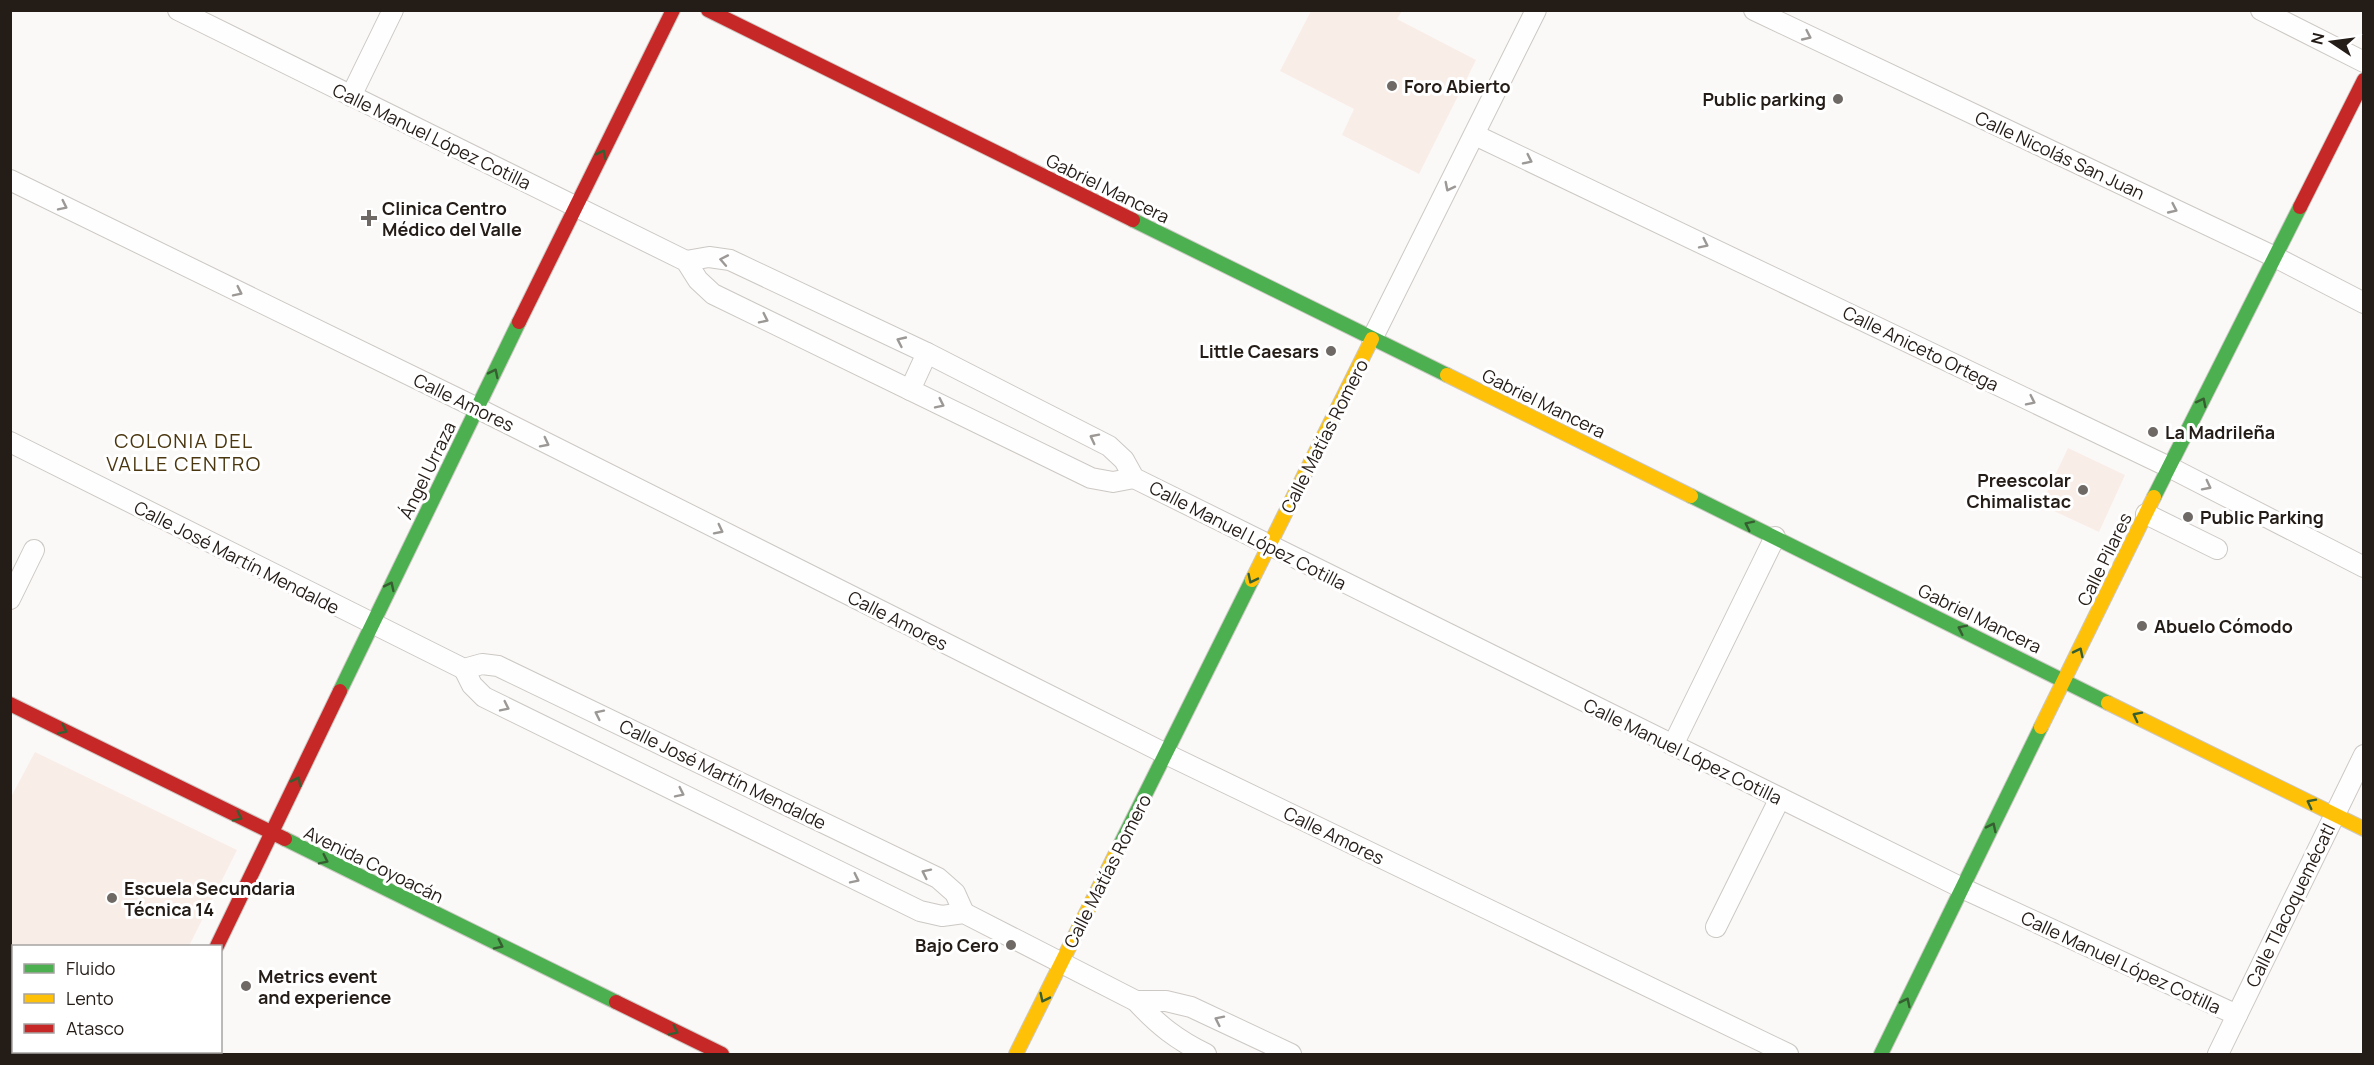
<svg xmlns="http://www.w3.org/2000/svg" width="2374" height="1065" viewBox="0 0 2374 1065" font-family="Manrope,sans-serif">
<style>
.education{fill:#f9ede8}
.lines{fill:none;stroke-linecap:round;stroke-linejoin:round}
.street-casing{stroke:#ccc8c4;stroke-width:22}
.fast-casing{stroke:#ccc8c4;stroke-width:16}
.slow-casing{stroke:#ccc8c4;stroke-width:16}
.jam-casing{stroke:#ccc8c4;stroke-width:16}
.street{stroke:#fefefe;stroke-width:20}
.fast{stroke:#4caf50;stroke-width:14}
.slow{stroke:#ffc107;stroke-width:14}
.jam{stroke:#c62828;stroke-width:14}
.oneway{stroke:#9c9896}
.oneway2{stroke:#365e31}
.poi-dot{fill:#6f6965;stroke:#fff;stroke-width:2}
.labels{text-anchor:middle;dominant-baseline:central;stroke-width:6;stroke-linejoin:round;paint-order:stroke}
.poi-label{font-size:18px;font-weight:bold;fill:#241c17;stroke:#fff;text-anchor:start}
.street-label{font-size:18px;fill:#241c17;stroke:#fff}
.neighbourhood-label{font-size:20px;letter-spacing:1.5px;fill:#4a3710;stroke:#fff}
</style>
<rect width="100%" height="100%" fill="#fbf9f7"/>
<g class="education">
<polygon points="1311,11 1402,11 1397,19 1476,60 1419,174 1342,135 1354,109 1280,71"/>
<polygon points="2068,448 2125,475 2099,532 2041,505"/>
<polygon points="35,752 237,850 189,946 14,946 13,963 11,961 11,797"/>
</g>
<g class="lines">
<g class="street-casing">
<g id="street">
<polyline points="178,10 686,261 698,280 713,294 1091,478 1113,482 1134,478"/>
<polyline points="1754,10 2275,257 2364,303"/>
<polyline points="2261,10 2364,62"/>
<polyline points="351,96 393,10"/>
<polyline points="1475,135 2169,467 2364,567"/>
<polyline points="10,180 477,408 1166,754 1788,1054"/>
<polyline points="686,261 709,257 730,260 927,353 1109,446 1124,460 1134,478 1962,888 2237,1015"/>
<polyline points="1372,339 1536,10"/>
<polyline points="910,390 927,353"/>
<polyline points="10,442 464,669 482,664 498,666 938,878 955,893 964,913"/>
<polyline points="2146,514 2217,549"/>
<polyline points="10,599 34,550"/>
<path d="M464,669L472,685L484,697L920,911L942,916L964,913L1136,1001C1158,1025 1177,1040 1206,1054"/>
<polyline points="1673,745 1775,537"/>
<polyline points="1716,927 1780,798"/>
<polyline points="1136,1001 1166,1001 1191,1007 1291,1054"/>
<polyline points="2218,1054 2364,755"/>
</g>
</g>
<g class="fast-casing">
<g id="fast">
<polyline points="1133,220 1447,375"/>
<polyline points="1691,496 2108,703"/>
<polyline points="2154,497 2300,207"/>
<polyline points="340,691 519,322"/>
<polyline points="285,839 616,1002"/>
<polyline points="1119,847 1252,580"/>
<polyline points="1881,1054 2041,727"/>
</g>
</g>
<g class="slow-casing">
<g id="slow">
<polyline points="1447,375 1691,496"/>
<polyline points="1252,580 1372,339"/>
<polyline points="2108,703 2364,829"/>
<polyline points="2041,727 2154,497"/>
<polyline points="1016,1054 1119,847"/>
</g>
</g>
<g class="jam-casing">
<g id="jam">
<polyline points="708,10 1133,220"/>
<polyline points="2300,207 2364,80"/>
<polyline points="519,322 673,10"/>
<polyline points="10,704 285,839"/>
<polyline points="217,946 340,691"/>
<polyline points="616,1002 722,1054"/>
<polyline points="164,1054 166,1052"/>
</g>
</g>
<use href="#street" class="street"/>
<use href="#fast" class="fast"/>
<use href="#slow" class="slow"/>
<use href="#jam" class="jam"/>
</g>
<defs><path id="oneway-chevron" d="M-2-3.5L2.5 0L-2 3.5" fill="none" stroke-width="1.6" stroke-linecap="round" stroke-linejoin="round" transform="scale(1.5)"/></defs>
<g class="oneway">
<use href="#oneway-chevron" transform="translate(1807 36) rotate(25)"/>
<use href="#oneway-chevron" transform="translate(1528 160) rotate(26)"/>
<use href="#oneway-chevron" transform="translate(1449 187) rotate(117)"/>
<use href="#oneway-chevron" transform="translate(63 206) rotate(26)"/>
<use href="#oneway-chevron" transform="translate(2173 209) rotate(25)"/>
<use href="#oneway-chevron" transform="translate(1704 244) rotate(26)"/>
<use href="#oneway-chevron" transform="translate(724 260) rotate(-169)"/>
<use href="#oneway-chevron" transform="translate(238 292) rotate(26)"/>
<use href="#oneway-chevron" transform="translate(764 319) rotate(26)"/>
<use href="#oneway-chevron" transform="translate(901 341) rotate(-155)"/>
<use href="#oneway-chevron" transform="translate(2031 401) rotate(26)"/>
<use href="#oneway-chevron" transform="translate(940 404) rotate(26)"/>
<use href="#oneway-chevron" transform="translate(1094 438) rotate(-153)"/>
<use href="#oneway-chevron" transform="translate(545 443) rotate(27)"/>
<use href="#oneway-chevron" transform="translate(2207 486) rotate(27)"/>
<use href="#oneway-chevron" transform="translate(719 530) rotate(27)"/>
<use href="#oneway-chevron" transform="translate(505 707) rotate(26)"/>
<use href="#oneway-chevron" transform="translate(599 714) rotate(-154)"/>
<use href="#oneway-chevron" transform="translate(680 793) rotate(26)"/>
<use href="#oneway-chevron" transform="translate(926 873) rotate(-154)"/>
<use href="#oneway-chevron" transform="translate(855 879) rotate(26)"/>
<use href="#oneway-chevron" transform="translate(1219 1020) rotate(-154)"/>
</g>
<g class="oneway2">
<use href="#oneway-chevron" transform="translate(602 154) rotate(-64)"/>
<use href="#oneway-chevron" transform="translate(494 373) rotate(-64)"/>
<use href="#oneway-chevron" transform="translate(2202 402) rotate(-63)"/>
<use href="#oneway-chevron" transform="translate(1749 525) rotate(-154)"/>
<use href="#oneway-chevron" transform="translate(1252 579) rotate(116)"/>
<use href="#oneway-chevron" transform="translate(390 586) rotate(-64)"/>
<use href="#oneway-chevron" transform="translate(1962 629) rotate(-154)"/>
<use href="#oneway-chevron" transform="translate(2079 652) rotate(-64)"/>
<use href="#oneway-chevron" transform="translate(2137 716) rotate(-153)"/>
<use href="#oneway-chevron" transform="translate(63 730) rotate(26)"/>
<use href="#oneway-chevron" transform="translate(297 781) rotate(-64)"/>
<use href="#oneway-chevron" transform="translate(2311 803) rotate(-153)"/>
<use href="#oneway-chevron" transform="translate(238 817) rotate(26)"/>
<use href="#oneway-chevron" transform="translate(1992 827) rotate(-64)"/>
<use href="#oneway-chevron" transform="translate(324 860) rotate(26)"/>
<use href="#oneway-chevron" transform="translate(499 945) rotate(26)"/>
<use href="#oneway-chevron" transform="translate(1044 998) rotate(116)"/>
<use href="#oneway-chevron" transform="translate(1906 1002) rotate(-64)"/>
<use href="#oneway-chevron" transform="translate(674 1031) rotate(26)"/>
</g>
<g class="poi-dot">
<circle cx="1392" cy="86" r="6"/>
<circle cx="1838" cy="99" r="6"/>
<path d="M366 209h6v6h6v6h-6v6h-6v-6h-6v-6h6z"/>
<circle cx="1331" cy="351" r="6"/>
<circle cx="2153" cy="432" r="6"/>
<circle cx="2083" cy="490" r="6"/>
<circle cx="2188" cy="517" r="6"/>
<circle cx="2142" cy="626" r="6"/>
<circle cx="112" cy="898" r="6"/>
<circle cx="1011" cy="945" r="6"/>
<circle cx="246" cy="986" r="6"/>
</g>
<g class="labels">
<g class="poi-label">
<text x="1404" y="86">Foro Abierto</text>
<text x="1826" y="99" text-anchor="end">Public parking</text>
<text x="382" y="208">Clinica Centro<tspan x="382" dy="21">Médico del Valle</tspan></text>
<text x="1319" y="351" text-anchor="end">Little Caesars</text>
<text x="2165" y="432">La Madrileña</text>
<text x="2071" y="480" text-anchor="end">Preescolar<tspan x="2071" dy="21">Chimalistac</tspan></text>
<text x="2200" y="517">Public Parking</text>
<text x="2154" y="626">Abuelo Cómodo</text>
<text x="124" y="888">Escuela Secundaria<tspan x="124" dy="21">Técnica 14</tspan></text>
<text x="999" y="945" text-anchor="end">Bajo Cero</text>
<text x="258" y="976">Metrics event<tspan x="258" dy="21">and experience</tspan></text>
</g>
<g class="street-label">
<text transform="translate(432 136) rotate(26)">Calle Manuel López Cotilla</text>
<text transform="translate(2060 155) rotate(25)">Calle Nicolás San Juan</text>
<text transform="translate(1108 188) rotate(26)">Gabriel Mancera</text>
<text transform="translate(1921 348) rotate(26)">Calle Aniceto Ortega</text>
<text transform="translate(464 402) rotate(26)">Calle Amores</text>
<text transform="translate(1544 403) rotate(26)">Gabriel Mancera</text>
<text transform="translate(1324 436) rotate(-63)">Calle Matías Romero</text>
<text transform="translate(427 470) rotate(-64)">Ángel Urraza</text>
<text transform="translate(1248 535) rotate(27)">Calle Manuel López Cotilla</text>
<text transform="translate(237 557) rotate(27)">Calle José Martín Mendalde</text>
<text transform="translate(2104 559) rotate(-64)">Calle Pilares</text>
<text transform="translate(1980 618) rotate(26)">Gabriel Mancera</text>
<text transform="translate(898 620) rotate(27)">Calle Amores</text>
<text transform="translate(1683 751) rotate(26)">Calle Manuel López Cotilla</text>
<text transform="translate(723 774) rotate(26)">Calle José Martín Mendalde</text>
<text transform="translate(1334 835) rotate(26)">Calle Amores</text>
<text transform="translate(374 864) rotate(26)">Avenida Coyoacán</text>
<text transform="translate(1107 871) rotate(-63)">Calle Matías Romero</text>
<text transform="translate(2290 905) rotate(-64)">Calle Tlacoquemécatl</text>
<text transform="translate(2121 962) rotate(25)">Calle Manuel López Cotilla</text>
</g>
<g class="neighbourhood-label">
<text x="184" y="440">COLONIA DEL<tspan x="184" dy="23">VALLE CENTRO</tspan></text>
</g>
</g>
<rect width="2374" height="1065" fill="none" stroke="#241c17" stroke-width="24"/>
<rect x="12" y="945" width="210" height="108" fill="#ffffff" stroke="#a7a4a2" stroke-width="1.5"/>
<rect x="24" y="964" width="30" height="9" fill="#4caf50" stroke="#a7a4a2" stroke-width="1.5"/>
<text x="66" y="975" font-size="18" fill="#241c17">Fluido</text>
<rect x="24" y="994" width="30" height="9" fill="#ffc107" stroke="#a7a4a2" stroke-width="1.5"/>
<text x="66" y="1005" font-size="18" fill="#241c17">Lento</text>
<rect x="24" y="1024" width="30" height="9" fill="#c62828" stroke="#a7a4a2" stroke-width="1.5"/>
<text x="66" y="1035" font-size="18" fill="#241c17">Atasco</text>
<g transform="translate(2332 42) rotate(283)" stroke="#ffffff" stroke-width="4.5" paint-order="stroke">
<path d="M0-4.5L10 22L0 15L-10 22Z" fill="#241c17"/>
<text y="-9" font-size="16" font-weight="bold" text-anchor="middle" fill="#241c17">N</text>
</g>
</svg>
